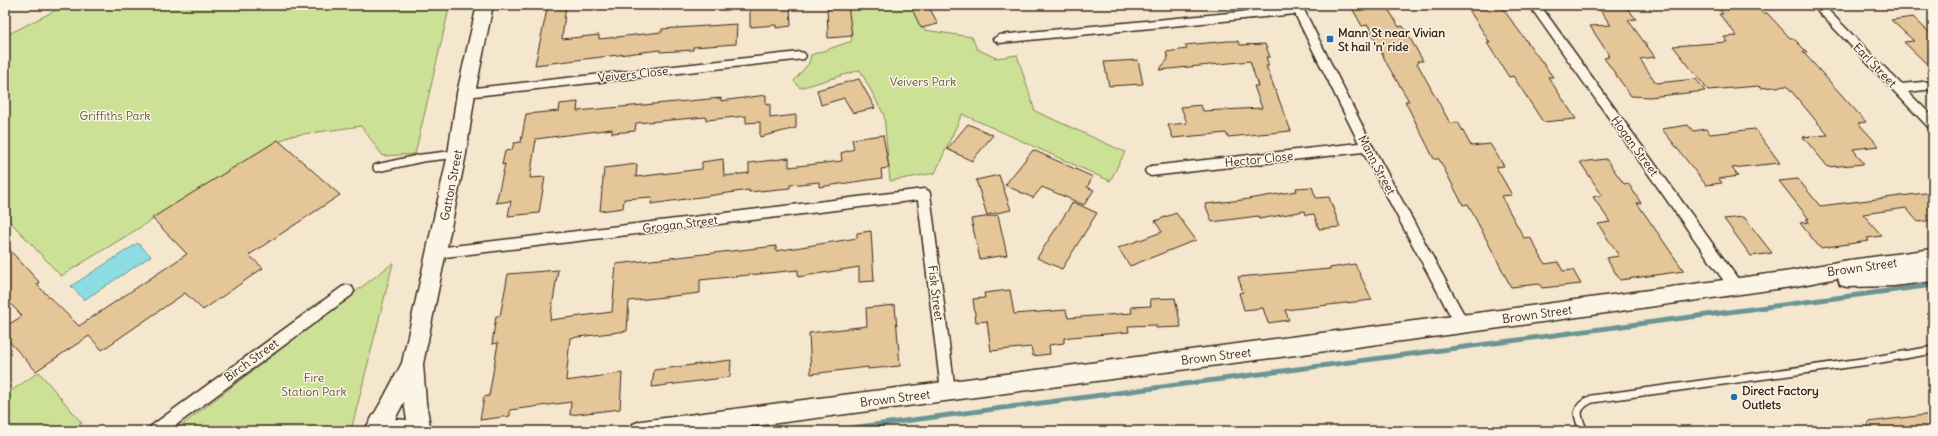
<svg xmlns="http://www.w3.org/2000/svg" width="1938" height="436" viewBox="0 0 1938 436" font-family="Delius,sans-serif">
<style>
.green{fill:#cce196;stroke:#84865a}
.water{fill:#8bdde3;stroke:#6b9594}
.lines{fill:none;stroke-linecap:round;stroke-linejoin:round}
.stream{stroke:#6b9594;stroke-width:5}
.building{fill:#e5c698;stroke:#3b2a1e}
.lane-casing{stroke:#3b2a1e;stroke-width:10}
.street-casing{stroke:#3b2a1e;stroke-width:3}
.secondary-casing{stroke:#3b2a1e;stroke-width:3}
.lane{stroke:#fcf5e5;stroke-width:7}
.street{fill:#fcf5e5;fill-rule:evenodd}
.secondary{fill:#fcf5e5;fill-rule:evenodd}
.poi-dot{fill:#1f6fb2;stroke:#fcf5e5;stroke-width:1.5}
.labels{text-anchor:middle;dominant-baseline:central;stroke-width:3;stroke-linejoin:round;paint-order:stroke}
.poi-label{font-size:12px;font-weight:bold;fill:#3b2a1e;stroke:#fcf5e5;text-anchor:start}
.street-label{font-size:12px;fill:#3b2a1e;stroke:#fcf5e5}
.park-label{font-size:12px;fill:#5f583c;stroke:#fcf5e5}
</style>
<rect width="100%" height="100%" fill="#f5e7ce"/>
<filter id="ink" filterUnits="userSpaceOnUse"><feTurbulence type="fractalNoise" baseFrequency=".025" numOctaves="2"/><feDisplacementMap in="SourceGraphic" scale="8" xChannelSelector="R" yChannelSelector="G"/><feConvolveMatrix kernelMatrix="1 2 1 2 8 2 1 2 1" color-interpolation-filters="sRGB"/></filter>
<g filter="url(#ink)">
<g class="green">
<polygon points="66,5 450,5 415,154 383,156 361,126 289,136 61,276 5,216 5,36"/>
<polygon points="847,5 910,5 924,30 972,37 977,49 996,58 1017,55 1035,111 1125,152 1110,181 962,114 935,173 890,181 884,115 860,70 800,88 794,81 809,63 811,55 852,41"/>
<polygon points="393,263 351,431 174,431"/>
<polygon points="39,372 82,423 70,431 12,431 5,423 5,395"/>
</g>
<polygon class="water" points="138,243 151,256 84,300 71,286"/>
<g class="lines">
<polyline class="stream" points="829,431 1933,285"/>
</g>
<g class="building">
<polygon points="548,5 566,5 562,39 599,35 599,39 662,32 662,29 737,24 736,44 693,47 693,50 660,52 660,50 535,65"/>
<polygon points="767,5 790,5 791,26 776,28 776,25 750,27 750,9 767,7"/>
<polygon points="827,5 848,5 852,36 828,38"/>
<polygon points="910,5 928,5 938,24 921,28"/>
<polygon points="1386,5 1399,27 1403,26 1423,61 1417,61 1418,63 1417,63 1450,123 1458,122 1471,146 1490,144 1504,166 1496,167 1512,195 1501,196 1524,238 1530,237 1545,264 1558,262 1563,271 1573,270 1581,284 1542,288 1539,284 1511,287 1468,204 1463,205 1439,159 1434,159 1405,101 1409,101 1388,66 1368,25 1362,26 1352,8"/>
<polygon points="1466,5 1500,5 1553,77 1548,77 1576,119 1543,122 1513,76 1509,77 1487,43 1490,43"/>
<polygon points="1596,5 1625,5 1636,19 1628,20 1655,57 1640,59 1656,83 1696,79 1705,91 1650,97 1631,96 1604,58 1609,57 1607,55 1609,55 1590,26 1611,25"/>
<polygon points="1715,5 1755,5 1762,13 1767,13 1790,38 1793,38 1807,52 1803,52 1866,122 1858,123 1879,146 1853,149 1864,164 1828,167 1803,137 1828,135 1787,86 1761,88 1759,86 1708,90 1673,46 1727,42 1724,37 1737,36 1719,14 1723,14"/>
<polygon points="1913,17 1933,36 1933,70 1904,42 1914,41 1891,20"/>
<polygon points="1228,41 1238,41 1240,45 1265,44 1270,57 1266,57 1269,66 1266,66 1291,131 1228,137 1226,133 1173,138 1168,125 1187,123 1181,107 1201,105 1203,111 1262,108 1254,86 1258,86 1250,61 1159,70 1168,59 1166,52 1187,49 1185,45"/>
<polygon points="1138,60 1143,84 1109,86 1104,62"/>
<polygon points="859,79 875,108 853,113 844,98 821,105 817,90"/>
<polygon points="766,95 766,105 770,104 770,118 796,115 796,128 760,137 760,122 746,123 746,116 706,120 706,117 636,123 635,131 612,133 612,129 536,139 530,178 545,177 539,213 508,216 511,201 496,203 505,164 502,165 505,151 512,150 514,143 521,142 526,114 559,111 560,104 578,102 577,111 721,98 721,101"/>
<polygon points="968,124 993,135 972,161 947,149"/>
<polygon points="1688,125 1693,131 1706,129 1710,134 1755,129 1780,163 1732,168 1738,176 1719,179 1722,183 1706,185 1662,129"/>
<polygon points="883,135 889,168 881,169 882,178 819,187 819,182 790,185 790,188 749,192 749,190 651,204 652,197 624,199 623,208 600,211 604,168 637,164 636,177 702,169 702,162 723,159 724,176 749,173 749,163 789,158 789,167 842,161 841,153 854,149 852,139"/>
<polygon points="278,140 340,195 249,255 263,268 203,310 185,293 102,350 89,336 36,371 5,337 5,327 22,316 5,298 5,245 40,283 37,285 79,326 187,254 152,218"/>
<polygon points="1033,150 1093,177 1087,187 1094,190 1084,205 1042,187 1033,198 1005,185"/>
<polygon points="1606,159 1624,184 1628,183 1641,203 1637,203 1684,271 1620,280 1606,258 1619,256 1598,224 1610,222 1593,197 1602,195 1580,162"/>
<polygon points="999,175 1011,210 987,215 976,180"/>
<polygon points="1798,179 1820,206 1933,192 1933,220 1918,222 1906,208 1863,214 1882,236 1867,238 1869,241 1820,248 1800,223 1809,222 1806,219 1809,219 1779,181"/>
<polygon points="1312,187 1316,198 1329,197 1340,227 1319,229 1314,214 1306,215 1305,211 1259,219 1258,216 1212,222 1205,204 1242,200 1297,191 1296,188"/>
<polygon points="1073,202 1097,213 1062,269 1037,258"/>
<polygon points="1176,213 1196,240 1130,266 1118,248 1162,232 1155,221"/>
<polygon points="998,215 1007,255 980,259 971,219"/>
<polygon points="1744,217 1772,253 1751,256 1724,219"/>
<polygon points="871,231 874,281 859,282 859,267 798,277 798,270 700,280 700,293 629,301 627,331 570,338 566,381 622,373 620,409 570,415 571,402 510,410 510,416 480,420 484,397 489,396 498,343 492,344 496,316 500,316 508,274 558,270 550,320 612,312 616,264 776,246 776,251 857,238 857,233"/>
<polygon points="1355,264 1372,300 1285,310 1289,320 1268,323 1263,308 1244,310 1239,293 1243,292 1238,277 1330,269 1329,268"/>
<polygon points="1010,290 1014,314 1066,310 1068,318 1132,313 1131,307 1151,306 1150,299 1175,298 1181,327 1156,328 1156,325 1128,326 1129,332 1071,337 1064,338 1064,343 1049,345 1050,354 1033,356 1031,347 991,351 987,321 976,322 973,299 985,298 984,293"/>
<polygon points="895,305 900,366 868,369 868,367 811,374 809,333 867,326 866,308"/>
<polygon points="731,360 730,377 652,387 654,370"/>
<polygon points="1933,414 1933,431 1868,431 1868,422"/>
</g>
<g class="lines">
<g class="lane-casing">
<g id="lane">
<polyline points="377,168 422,158 457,154"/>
<path d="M1584,431C1576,415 1574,407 1592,399L1869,361L1933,350"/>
</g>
</g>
<g class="street-casing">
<g id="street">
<polygon points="1291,5 1301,5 1304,10 1373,147 1467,320 1469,324 1467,328 1462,330 1457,328 1363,152 1151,176 1147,174 1145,171 1147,168 1151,166 1359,143 1295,14 999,43 993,39 999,35 1292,7"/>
<polygon points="1529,5 1540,5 1741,283 1743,287 1741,291 1736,293 1731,291"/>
<polygon points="1812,5 1823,5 1901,84 1933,81 1933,89 1908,92 1933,117 1933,129 1929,128"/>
<polygon points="800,52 804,53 806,56 804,59 466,97 462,96 460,93 462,90 466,89"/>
<polygon points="924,189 929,191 930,194 955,391 953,396 948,398 943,396 941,391 918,200 437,258 432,257 430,253 432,249 437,248"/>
<polygon points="347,285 352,287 354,291 352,295 168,431 148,431 151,426 342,287"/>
</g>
</g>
<g class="secondary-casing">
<g id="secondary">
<path d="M477,5H493L475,93L466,154L423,364L426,403L431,431H364L383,399L402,363L448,154L457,93ZM404,402L407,420L395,419Z"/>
<polygon points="1933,249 1933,281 1894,286 1847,287 1840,285 1838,278 1791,287 1500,328 717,431 630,431 633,424 641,421 1500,310 1791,271 1842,261"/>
</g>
</g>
<use href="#lane" class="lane"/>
<use href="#street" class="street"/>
<use href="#secondary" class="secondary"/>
</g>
</g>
<g class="poi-dot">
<rect x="1326" y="35" width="8" height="8" rx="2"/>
<circle cx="1734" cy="397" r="4"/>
</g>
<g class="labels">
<g class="poi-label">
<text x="1338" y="32">Mann St near Vivian<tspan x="1338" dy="14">St hail 'n' ride</tspan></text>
<text x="1742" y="390">Direct Factory<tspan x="1742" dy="14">Outlets</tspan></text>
</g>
<g class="street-label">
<text transform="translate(1875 65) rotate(46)">Earl Street</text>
<text transform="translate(633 74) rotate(-6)">Veivers Close</text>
<text transform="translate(1635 146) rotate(54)">Hogan Street</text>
<text transform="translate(1259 159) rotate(-6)">Hector Close</text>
<text transform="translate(1377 165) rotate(62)">Mann Street</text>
<text transform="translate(451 185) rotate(-79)">Gatton Street</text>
<text transform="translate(680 224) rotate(-7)">Grogan Street</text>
<text transform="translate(1862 267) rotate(-8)">Brown Street</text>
<text transform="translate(936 293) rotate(83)">Fisk Street</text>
<text transform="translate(1537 314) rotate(-8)">Brown Street</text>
<text transform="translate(1216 356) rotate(-7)">Brown Street</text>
<text transform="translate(251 360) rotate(-36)">Birch Street</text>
<text transform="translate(895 398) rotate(-7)">Brown Street</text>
</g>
<g class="park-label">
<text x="923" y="81">Veivers Park</text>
<text x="115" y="115">Griffiths Park</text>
<text x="314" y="377">Fire<tspan x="314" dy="14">Station Park</tspan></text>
</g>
</g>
<rect width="1938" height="436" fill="none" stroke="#fcf5e5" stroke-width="20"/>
<rect x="10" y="10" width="1918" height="416" fill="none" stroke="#3b2a1e" stroke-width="1.5" filter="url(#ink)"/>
</svg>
